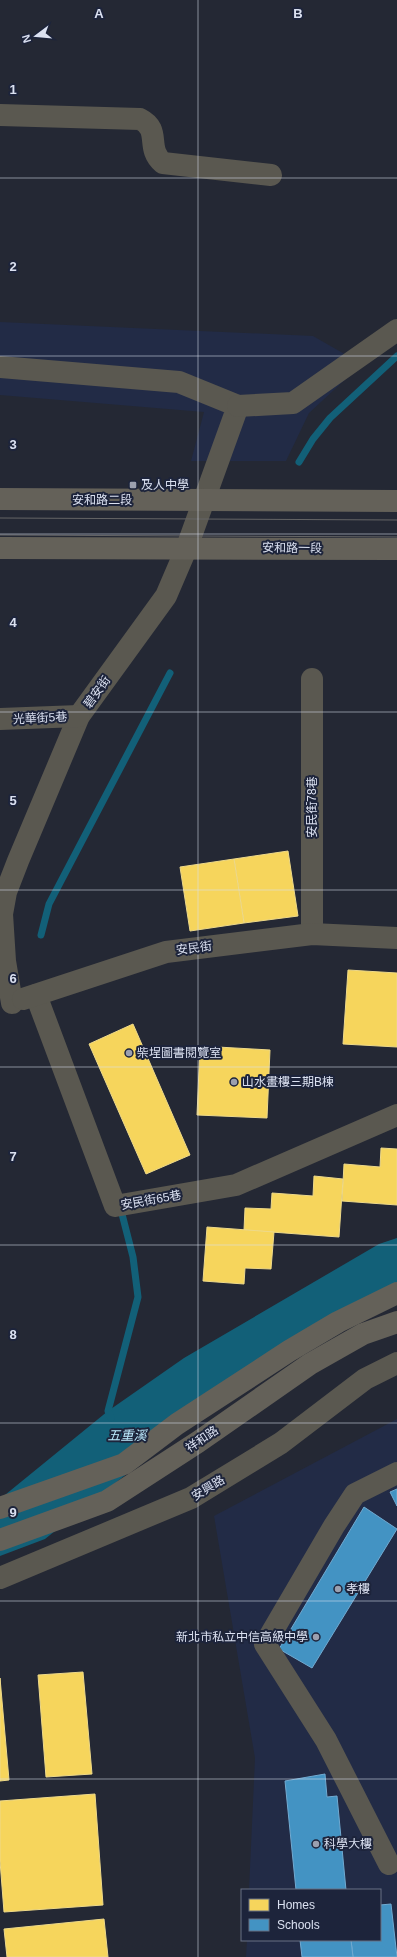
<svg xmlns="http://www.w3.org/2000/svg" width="397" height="1957" viewBox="0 0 397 1957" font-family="Arial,'Noto Sans TC',sans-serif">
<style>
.built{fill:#222b46}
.water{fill:#126078}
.homes{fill:#f6d55c;stroke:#eed989}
.schools{fill:#4393c3;stroke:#71aad1}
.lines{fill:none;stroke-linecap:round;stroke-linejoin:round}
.stream{stroke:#126078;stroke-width:7}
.minor{stroke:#5a5850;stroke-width:22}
.major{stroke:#646159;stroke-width:22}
.tram{stroke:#656566;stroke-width:1}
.grid{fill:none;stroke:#dbe1f1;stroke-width:1;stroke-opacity:0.55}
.poi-dot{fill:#9ba0af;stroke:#1d243b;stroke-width:1.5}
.labels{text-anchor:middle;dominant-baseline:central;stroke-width:4;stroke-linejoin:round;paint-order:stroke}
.poi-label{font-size:12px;fill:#dbe1f1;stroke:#1d243b;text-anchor:start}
.street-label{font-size:12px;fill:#dbe1f1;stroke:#1d243b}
.water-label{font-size:13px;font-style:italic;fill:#bdebfe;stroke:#1d243b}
.grid-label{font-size:13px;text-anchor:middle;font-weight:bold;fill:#dbe1f1;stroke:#1d243b;stroke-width:4;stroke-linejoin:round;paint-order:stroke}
</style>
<rect width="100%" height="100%" fill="#242834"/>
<g class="built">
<polygon points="0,322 313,336 362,364 309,413 286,461 191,461 204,412 0,395"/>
<polygon points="397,1419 397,1957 246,1957 247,1940 380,1940 380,1890 249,1890 255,1758 214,1516"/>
</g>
<polygon class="water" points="397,1238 397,1293 168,1441 45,1539 0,1556 0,1499 108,1411 184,1358 379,1244"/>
<g class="homes">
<polygon points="288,851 298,916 244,923 234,859"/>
<polygon points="234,859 244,923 190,931 180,867"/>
<polygon points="348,970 397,973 397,1047 343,1044"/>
<polygon points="133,1024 190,1155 146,1174 89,1044"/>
<polygon points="200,1046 270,1050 267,1118 197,1115"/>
<polygon points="381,1148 397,1149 397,1205 342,1201 344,1164 380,1167"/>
<polygon points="314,1176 343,1179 339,1237 244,1230 245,1208 271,1209 272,1193 313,1196"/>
<polygon points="207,1227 274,1232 271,1269 245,1268 244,1284 203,1281"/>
<polygon points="83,1672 92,1774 46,1777 38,1675"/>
<polygon points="0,1678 9,1780 0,1781"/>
<polygon points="95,1794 103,1905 4,1912 0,1861 0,1801"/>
<polygon points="104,1919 108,1957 7,1957 4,1929"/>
</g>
<g class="schools">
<polygon points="397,1489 397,1506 390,1492"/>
<polygon points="364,1507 397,1529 312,1668 279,1649"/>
<polygon points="325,1774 327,1797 337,1796 346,1890 296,1890 285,1781"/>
<polygon points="391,1904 397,1957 353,1957 351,1940 380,1940 380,1905"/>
<polygon points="300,1940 351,1940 353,1957 302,1957"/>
</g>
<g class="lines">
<g class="stream">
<polyline points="299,462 313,439 330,418 397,356"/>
<polyline points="41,935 49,904 170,673"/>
<polyline points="111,1418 108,1411 138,1297 133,1257 122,1214"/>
</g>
<g class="minor">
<path d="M0,115L140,119C162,130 145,148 163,163L271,175"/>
<polyline points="0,367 179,382 238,406 187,547 166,596 79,716 18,861 6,892 2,914 5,961 12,1003"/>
<polyline points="238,406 293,403 397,330"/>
<polyline points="0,719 79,716"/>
<polyline points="312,934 312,679"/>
<polyline points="36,995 115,1206 236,1185 397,1115"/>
<polyline points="23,999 166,952 312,934 397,938"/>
<polyline points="0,1578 191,1498 281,1443 365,1379 397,1363"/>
<polyline points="389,1864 326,1740 265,1644 334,1526 355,1494 397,1473"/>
</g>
<g class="major">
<polyline points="0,499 397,501"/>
<polyline points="0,548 397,549"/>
<polyline points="0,1508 124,1464 177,1424 289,1351 338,1322 397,1293"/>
<polyline points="0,1540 107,1501 198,1442 310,1364 363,1334 397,1322"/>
</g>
<g class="tram">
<polyline points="0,518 397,520"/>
<polyline points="0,535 397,537"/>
</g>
</g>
<path class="grid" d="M198,0V1957M0,178H397M0,356H397M0,534H397M0,712H397M0,890H397M0,1067H397M0,1245H397M0,1423H397M0,1601H397M0,1779H397"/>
<g class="poi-dot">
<rect x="129" y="481" width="8" height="8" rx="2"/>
<circle cx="129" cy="1053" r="4"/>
<circle cx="234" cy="1082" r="4"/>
<circle cx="338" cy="1589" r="4"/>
<circle cx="316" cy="1637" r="4"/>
<circle cx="316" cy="1844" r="4"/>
</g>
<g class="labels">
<g class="poi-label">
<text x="141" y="485">及人中學</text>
<text x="137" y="1053">柴埕圖書閱覽室</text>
<text x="242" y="1082">山水畫樓三期B棟</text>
<text x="346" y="1589">孝樓</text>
<text x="308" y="1637" text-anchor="end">新北市私立中信高級中學</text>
<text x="324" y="1844">科學大樓</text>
</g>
<g class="street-label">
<text x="102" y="500">安和路二段</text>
<text transform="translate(292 548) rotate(1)">安和路一段</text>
<text transform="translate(97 692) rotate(-54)">碧安街</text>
<text transform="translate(40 718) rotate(-3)">光華街5巷</text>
<text transform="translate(312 807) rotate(-90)">安民街78巷</text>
<text transform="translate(194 948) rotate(-7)">安民街</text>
<text transform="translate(151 1200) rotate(-10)">安民街65巷</text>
<text transform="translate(202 1439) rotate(-34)">祥和路</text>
<text transform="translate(208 1488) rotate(-31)">安興路</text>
</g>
<g class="water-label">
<text x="127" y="1435">五重溪</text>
</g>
</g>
<g class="grid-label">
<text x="99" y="18">A</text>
<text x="298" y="18">B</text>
<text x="13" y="94">1</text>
<text x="13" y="271">2</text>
<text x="13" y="449">3</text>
<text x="13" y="627">4</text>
<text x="13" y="805">5</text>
<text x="13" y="983">6</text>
<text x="13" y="1161">7</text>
<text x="13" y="1339">8</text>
<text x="13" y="1517">9</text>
</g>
<rect x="241" y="1889" width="140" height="52" fill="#1d243b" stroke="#697084"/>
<rect x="249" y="1899" width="20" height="12" fill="#f6d55c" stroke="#697084"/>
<text x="277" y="1909" font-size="12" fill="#dbe1f1">Homes</text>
<rect x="249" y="1919" width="20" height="12" fill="#4393c3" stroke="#697084"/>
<text x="277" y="1929" font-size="12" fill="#dbe1f1">Schools</text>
<g transform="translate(36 36) rotate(254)" stroke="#1d243b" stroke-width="3" paint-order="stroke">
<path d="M0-3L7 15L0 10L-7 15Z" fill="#dbe1f1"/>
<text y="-6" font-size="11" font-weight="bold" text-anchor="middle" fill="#dbe1f1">N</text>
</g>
</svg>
